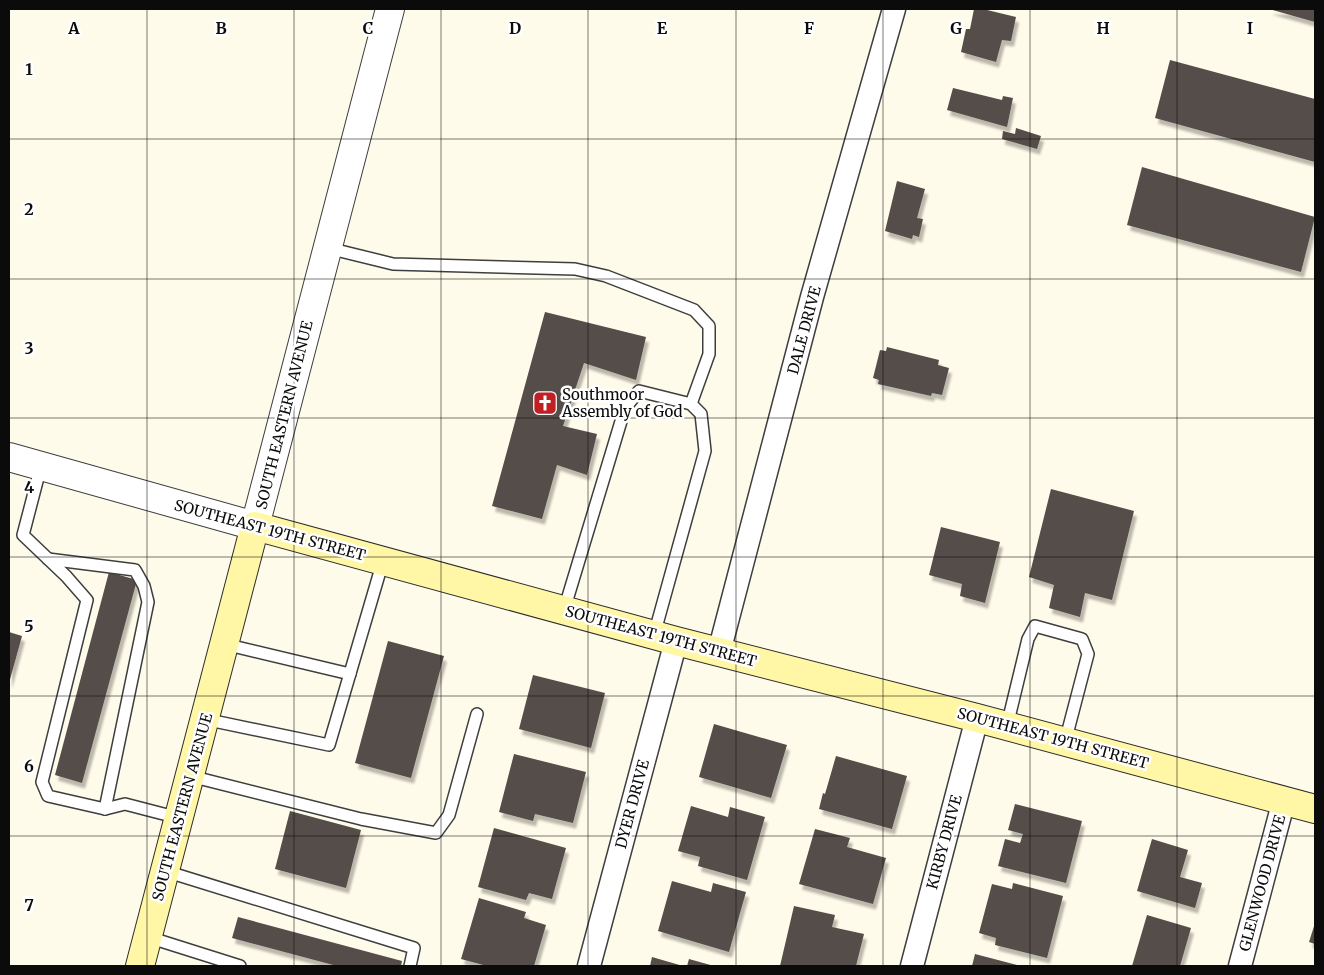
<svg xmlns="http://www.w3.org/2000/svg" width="1324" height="975" viewBox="0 0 1324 975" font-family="Merriweather,serif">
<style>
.building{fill:#544d48;filter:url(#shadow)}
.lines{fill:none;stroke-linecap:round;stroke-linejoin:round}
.service-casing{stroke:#3e3e3e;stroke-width:14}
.minor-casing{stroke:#3e3e3e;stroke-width:25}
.tertiary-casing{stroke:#3e3e3e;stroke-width:30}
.secondary-casing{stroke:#2d2d2d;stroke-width:30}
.service{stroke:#fff;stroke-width:11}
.minor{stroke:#fff;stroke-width:22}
.tertiary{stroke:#fff;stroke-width:28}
.secondary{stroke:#fff7a5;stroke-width:28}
.grid{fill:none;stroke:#0b0b0b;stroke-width:1;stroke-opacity:0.55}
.labels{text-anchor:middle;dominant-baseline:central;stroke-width:5;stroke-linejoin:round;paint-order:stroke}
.street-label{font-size:15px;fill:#0b0b0b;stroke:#fff}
.poi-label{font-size:15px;fill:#0b0b0b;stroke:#fff;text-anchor:start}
.grid-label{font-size:16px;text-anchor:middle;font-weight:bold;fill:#0b0b0b;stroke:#fff;stroke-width:5;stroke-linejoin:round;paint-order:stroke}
</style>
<defs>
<filter id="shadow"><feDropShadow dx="3" dy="5.5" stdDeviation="1" flood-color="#0004"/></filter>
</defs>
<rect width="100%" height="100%" fill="#fffbea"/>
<g class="building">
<polygon points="974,9 983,9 1016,17 1011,41 1002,40 996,62 961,52 966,29 970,29"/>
<polygon points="1269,9 1315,9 1315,22"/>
<polygon points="1170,60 1315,99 1315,162 1155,118"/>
<polygon points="953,88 1002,100 1003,96 1013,98 1007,127 947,110"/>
<polygon points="1016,128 1041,136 1037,149 1002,139 1003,131 1015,134"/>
<polygon points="1142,167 1315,217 1301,272 1127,225"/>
<polygon points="897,181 925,189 917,218 923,219 919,237 913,235 912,239 885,231"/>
<polygon points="545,312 646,337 636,380 584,363 563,426 597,434 587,475 557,465 542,519 492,506"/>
<polygon points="887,347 939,360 938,365 949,368 942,395 932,393 931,396 878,384 879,380 873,378 880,350 886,351"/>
<polygon points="1051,489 1134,511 1112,600 1085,593 1080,617 1049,608 1054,585 1029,577"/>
<polygon points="941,527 1000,542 985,603 960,596 962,584 929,575"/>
<polygon points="109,572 137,580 82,783 55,775"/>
<polygon points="9,632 22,636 9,683"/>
<polygon points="388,641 444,656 411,778 355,763"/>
<polygon points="533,675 605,693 591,748 519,729"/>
<polygon points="714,724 787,745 771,798 699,777"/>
<polygon points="514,754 586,772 573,823 535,814 533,821 499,812"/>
<polygon points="836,756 907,776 892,829 819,809 823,793 825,794"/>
<polygon points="1015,804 1082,821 1066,883 998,866 1005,839 1020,843 1023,834 1008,830"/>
<polygon points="691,806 728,817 730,807 765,817 747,880 698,866 700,857 678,851"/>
<polygon points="290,811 361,830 346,888 275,869"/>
<polygon points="494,828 566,848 552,899 529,893 526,900 478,887"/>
<polygon points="815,829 850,838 847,847 886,858 873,904 799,884"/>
<polygon points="1152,839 1188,850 1180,877 1202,883 1195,908 1137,891"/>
<polygon points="672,881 711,892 713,883 746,892 729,952 658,931"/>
<polygon points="1013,883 1063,896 1047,958 995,945 996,938 979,933 992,884 1012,889"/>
<polygon points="479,898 526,912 524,918 546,925 534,966 487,966 461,959"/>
<polygon points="794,906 835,915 832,927 864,934 856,966 780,966"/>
<polygon points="1147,915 1191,928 1180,966 1132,966"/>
<polygon points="238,917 402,961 401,966 337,966 232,938"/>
<polygon points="1315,923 1315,944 1309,942"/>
<polygon points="975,954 1021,966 972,966"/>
<polygon points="652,957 683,966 650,966"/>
<polygon points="689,959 714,966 687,966"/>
</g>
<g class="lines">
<g class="service-casing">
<g id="service">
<polyline points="328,248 393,264 575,269 606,276 694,310 709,326 709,354 691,404"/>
<polyline points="41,466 23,535 66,576 87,600 42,782 48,796 105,809 125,804 179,818"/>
<polyline points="48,559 135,570 144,586 148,602 105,809"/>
<polyline points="564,610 625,408 639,391 691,404 701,414 705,451 654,635"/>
<polyline points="224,644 350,674"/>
<polyline points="204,719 329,745 383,561"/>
<polyline points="1007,726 1028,639 1035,626 1082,639 1088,654 1065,742"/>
<polyline points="190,776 361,819 436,833 449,815 477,714"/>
<polyline points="165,871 414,948 410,966"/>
<polyline points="148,937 240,966"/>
</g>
</g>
<g class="minor-casing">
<g id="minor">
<polyline points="719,652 812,297 894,9"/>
<polyline points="589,966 676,641"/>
<polyline points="912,966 977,718"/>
<polyline points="1240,966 1284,800"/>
</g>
</g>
<g class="tertiary-casing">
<polyline id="tertiary" points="9,457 255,526 390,9"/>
</g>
<g class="secondary-casing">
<polyline id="secondary" points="140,966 255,526 676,641 977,718 1315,809"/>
</g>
<use href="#service" class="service"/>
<use href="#minor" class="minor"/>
<use href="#tertiary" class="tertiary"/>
<use href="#secondary" class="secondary"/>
</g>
<path class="grid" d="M147,9V966M294,9V966M441,9V966M588,9V966M736,9V966M883,9V966M1030,9V966M1177,9V966M9,139H1315M9,279H1315M9,418H1315M9,557H1315M9,696H1315M9,836H1315"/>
<defs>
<g id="church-square" transform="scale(1.25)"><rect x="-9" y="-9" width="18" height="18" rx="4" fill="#c01f23" stroke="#fff"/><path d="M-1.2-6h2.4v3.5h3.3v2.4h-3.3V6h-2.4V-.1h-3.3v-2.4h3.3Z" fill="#fff"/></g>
</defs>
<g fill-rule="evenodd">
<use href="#church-square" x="545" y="403"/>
</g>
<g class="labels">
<g class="street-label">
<text transform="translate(804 330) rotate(-75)">DALE DRIVE</text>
<text transform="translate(284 415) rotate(-76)">SOUTH EASTERN AVENUE</text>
<text transform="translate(270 530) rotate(15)">SOUTHEAST 19TH STREET</text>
<text transform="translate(661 636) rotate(15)">SOUTHEAST 19TH STREET</text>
<text transform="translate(1053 738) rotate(15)">SOUTHEAST 19TH STREET</text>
<text transform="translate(632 804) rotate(-75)">DYER DRIVE</text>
<text transform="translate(182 807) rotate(-75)">SOUTH EASTERN AVENUE</text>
<text transform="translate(944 842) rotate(-75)">KIRBY DRIVE</text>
<text transform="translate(1262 883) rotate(-75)">GLENWOOD DRIVE</text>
</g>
<g class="poi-label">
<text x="562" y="394">Southmoor<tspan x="562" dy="17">Assembly of God</tspan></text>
</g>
</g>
<g class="grid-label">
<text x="74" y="34">A</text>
<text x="221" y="34">B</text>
<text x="368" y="34">C</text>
<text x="515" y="34">D</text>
<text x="662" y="34">E</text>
<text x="809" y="34">F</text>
<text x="956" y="34">G</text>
<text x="1103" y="34">H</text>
<text x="1250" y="34">I</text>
<text x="29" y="75">1</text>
<text x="29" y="215">2</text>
<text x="29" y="354">3</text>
<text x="29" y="493">4</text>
<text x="29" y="632">5</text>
<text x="29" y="772">6</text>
<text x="29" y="911">7</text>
</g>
<rect width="1324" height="975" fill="none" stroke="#0b0b0b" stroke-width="20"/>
</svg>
